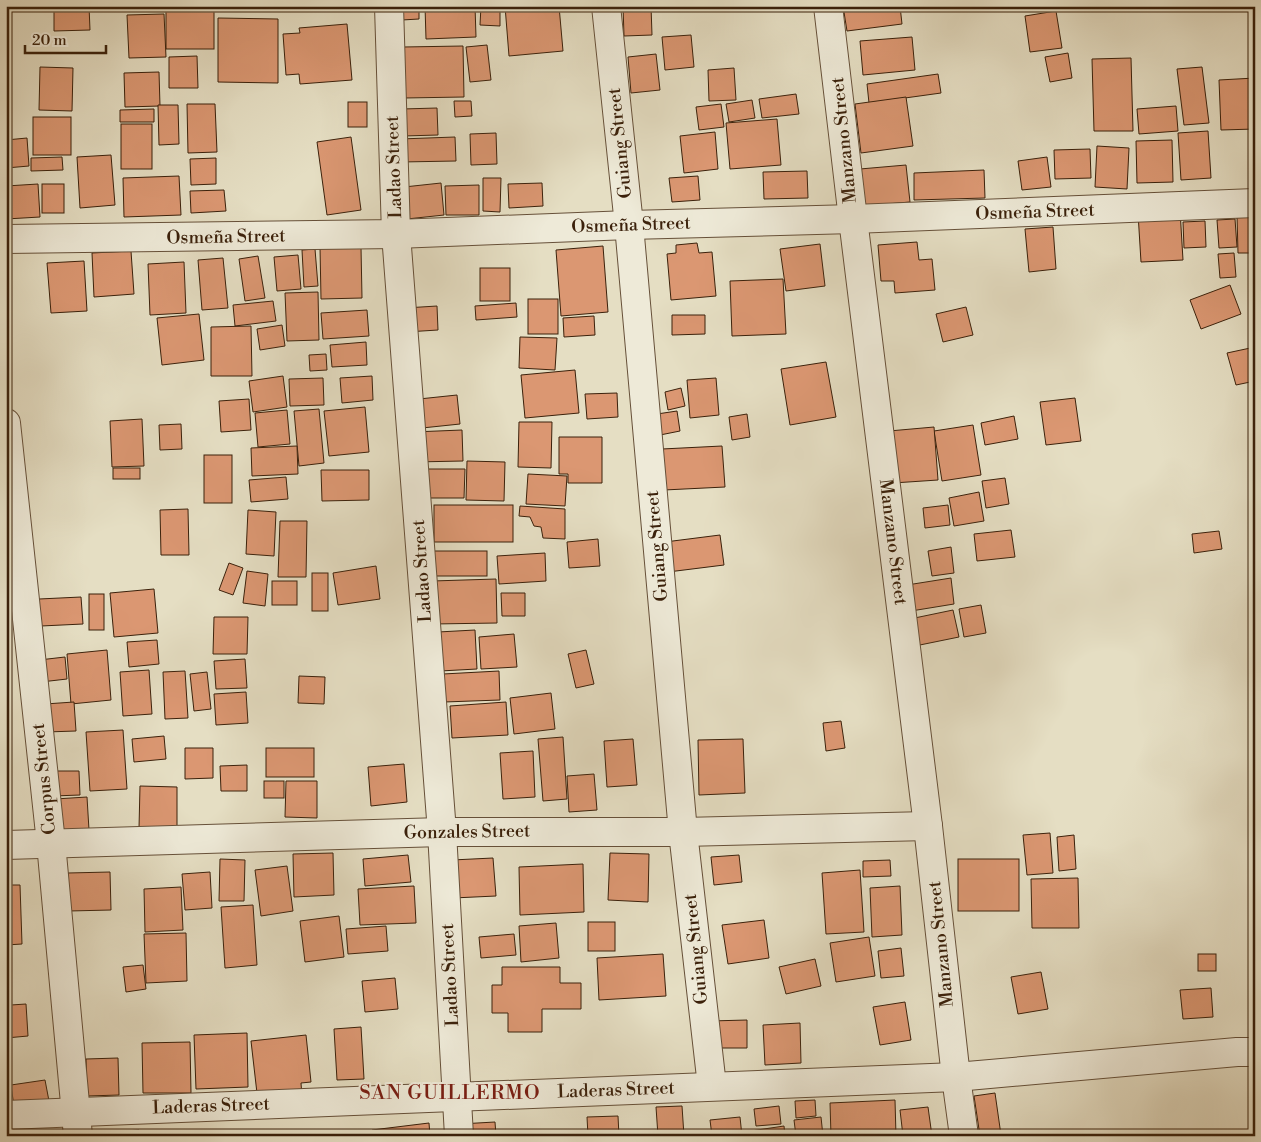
<svg xmlns="http://www.w3.org/2000/svg" width="1261" height="1142" viewBox="0 0 1261 1142" font-family="'Libre Bodoni',serif">
<style>
.building{fill:#db9772;stroke:#3b210b}
.lines{fill:none;stroke-linecap:round;stroke-linejoin:round}
.minor-casing{stroke:#665039;stroke-width:30}
.minor{stroke:#eeead8;stroke-width:28}
.labels{text-anchor:middle;dominant-baseline:central;stroke-width:4;stroke-linejoin:round;paint-order:stroke}
.street-label{font-size:18px;fill:#3b210b;stroke:#eeead8}
.quarter-label{font-size:20px;letter-spacing:1px;fill:#7a1f14;stroke:#eeead8}
</style>
<rect width="100%" height="100%" fill="#e5dec3"/>
<filter id="stains"><feTurbulence type="fractalNoise" baseFrequency=".004" numOctaves="4"/><feColorMatrix values="0 0 0 0 .2 0 0 0 0 .09 0 0 0 0 .02 0 0 0 .5 -.17"/></filter>
<radialGradient id="worn" r=".72"><stop offset=".6" stop-color="#630" stop-opacity="0"/><stop offset="1" stop-color="#630" stop-opacity=".3"/></radialGradient>
<g class="building">
<polygon points="54,6 89,6 90,30 54,31"/>
<rect x="166" y="6" width="48" height="43"/>
<polygon points="402,6 419,6 419,19 402,20"/>
<polygon points="425,6 475,6 476,37 426,39"/>
<polygon points="481,6 500,6 500,26 480,25"/>
<polygon points="505,6 559,6 563,51 509,56"/>
<polygon points="623,6 651,6 652,35 624,36"/>
<polygon points="843,6 900,6 902,24 847,31"/>
<polygon points="1093,6 1145,6 1145,8 1093,10"/>
<polygon points="1056,11 1062,48 1030,52 1025,16"/>
<polygon points="164,14 166,57 129,58 127,15"/>
<polygon points="218,18 278,19 278,83 218,82"/>
<polygon points="347,24 352,80 300,84 299,74 286,75 283,34 300,33 299,28"/>
<polygon points="691,35 694,67 665,70 662,37"/>
<polygon points="912,37 915,70 863,75 860,41"/>
<polygon points="487,45 491,80 470,82 466,47"/>
<polygon points="463,46 464,97 404,98 403,47"/>
<polygon points="1068,53 1072,78 1050,82 1045,57"/>
<polygon points="656,54 660,90 631,93 628,57"/>
<polygon points="197,56 198,88 169,88 169,57"/>
<polygon points="1131,58 1133,131 1094,131 1092,59"/>
<polygon points="40,67 73,68 72,111 39,110"/>
<polygon points="1202,67 1209,123 1184,125 1177,69"/>
<polygon points="734,68 736,100 709,101 708,70"/>
<polygon points="159,72 160,106 125,107 124,73"/>
<polygon points="938,74 941,93 869,103 867,84"/>
<polygon points="1255,78 1255,129 1221,130 1219,80"/>
<polygon points="796,94 799,114 762,118 759,99"/>
<polygon points="906,97 913,146 861,153 855,104"/>
<polygon points="752,100 755,118 729,122 726,104"/>
<polygon points="454,101 471,101 472,116 455,117"/>
<rect x="348" y="102" width="19" height="25"/>
<polygon points="187,104 215,104 217,152 188,153"/>
<polygon points="721,104 724,127 699,130 696,107"/>
<polygon points="158,105 178,105 179,144 159,145"/>
<polygon points="1176,106 1178,131 1139,134 1137,109"/>
<polygon points="437,108 438,135 403,136 402,109"/>
<polygon points="154,109 154,122 120,122 120,110"/>
<rect x="33" y="117" width="38" height="38"/>
<polygon points="777,119 781,165 730,169 726,123"/>
<rect x="121" y="124" width="31" height="45"/>
<polygon points="1208,131 1211,178 1181,180 1178,133"/>
<polygon points="715,132 718,169 684,173 680,136"/>
<polygon points="496,133 497,164 471,165 470,134"/>
<polygon points="351,137 361,210 327,215 317,142"/>
<polygon points="455,137 456,161 401,162 400,139"/>
<polygon points="27,138 29,166 6,168 6,140"/>
<polygon points="1172,140 1173,182 1137,183 1136,141"/>
<polygon points="1097,146 1129,148 1127,189 1095,187"/>
<polygon points="1090,149 1091,178 1055,179 1054,150"/>
<polygon points="111,155 115,205 80,208 77,157"/>
<polygon points="62,157 63,170 31,171 31,158"/>
<polygon points="1047,157 1051,187 1022,190 1018,161"/>
<polygon points="216,158 216,184 191,185 190,159"/>
<polygon points="906,165 910,202 864,206 860,169"/>
<polygon points="984,170 985,198 914,200 914,173"/>
<polygon points="807,171 808,198 764,199 763,172"/>
<polygon points="179,176 181,215 124,217 123,178"/>
<polygon points="698,176 700,200 672,202 669,178"/>
<polygon points="483,178 501,178 500,212 483,211"/>
<polygon points="441,183 444,215 407,219 404,187"/>
<polygon points="542,183 543,206 509,208 508,184"/>
<polygon points="38,184 40,217 6,219 6,186"/>
<rect x="42" y="184" width="22" height="29"/>
<polygon points="479,185 479,215 446,215 445,186"/>
<polygon points="224,190 226,211 191,213 190,191"/>
<polygon points="1180,210 1183,260 1141,262 1138,213"/>
<polygon points="1237,215 1255,215 1255,253 1238,253"/>
<polygon points="1235,219 1237,247 1219,248 1217,220"/>
<polygon points="1205,221 1206,247 1184,248 1183,222"/>
<polygon points="1053,227 1056,269 1029,272 1025,229"/>
<polygon points="917,242 919,260 932,259 935,290 895,293 894,281 881,281 878,245"/>
<polygon points="697,243 699,253 712,252 716,296 671,300 667,254 676,253 676,245"/>
<polygon points="820,244 825,286 786,291 780,249"/>
<polygon points="603,246 608,312 561,316 556,250"/>
<polygon points="320,247 361,247 362,298 321,299"/>
<polygon points="315,249 318,286 304,287 302,250"/>
<polygon points="131,251 134,294 94,297 92,253"/>
<polygon points="1234,253 1236,277 1220,278 1218,254"/>
<polygon points="298,255 301,289 277,291 274,257"/>
<polygon points="258,256 265,298 245,301 239,259"/>
<polygon points="223,258 228,308 202,310 198,260"/>
<polygon points="84,261 87,311 51,313 47,263"/>
<polygon points="184,262 186,313 150,315 148,264"/>
<rect x="480" y="268" width="30" height="33"/>
<polygon points="783,279 786,334 732,336 730,281"/>
<polygon points="1230,285 1241,314 1201,329 1190,300"/>
<polygon points="318,292 319,340 287,341 285,293"/>
<rect x="528" y="299" width="30" height="35"/>
<polygon points="273,301 276,321 235,326 233,305"/>
<polygon points="516,303 517,317 476,320 475,306"/>
<polygon points="437,306 438,330 406,332 405,308"/>
<polygon points="966,307 973,335 943,342 936,314"/>
<polygon points="367,310 369,336 323,339 321,313"/>
<polygon points="199,314 204,360 162,365 157,318"/>
<polygon points="672,315 705,315 705,334 672,335"/>
<polygon points="594,316 595,335 564,337 563,318"/>
<polygon points="282,325 285,346 260,350 257,329"/>
<polygon points="251,326 252,376 211,376 211,327"/>
<polygon points="520,337 557,338 555,370 519,368"/>
<polygon points="366,342 367,365 332,367 330,345"/>
<polygon points="1255,347 1255,381 1236,385 1227,353"/>
<polygon points="326,354 327,370 310,371 309,355"/>
<polygon points="826,362 836,417 790,425 781,369"/>
<polygon points="575,370 579,413 525,418 521,375"/>
<polygon points="283,376 287,407 253,412 249,381"/>
<polygon points="372,376 373,400 342,403 340,378"/>
<polygon points="323,378 324,405 290,406 289,379"/>
<polygon points="716,378 719,415 690,418 687,380"/>
<polygon points="681,388 685,406 668,410 665,392"/>
<polygon points="617,393 618,417 587,419 585,394"/>
<polygon points="457,395 460,424 422,428 419,399"/>
<polygon points="1075,398 1081,441 1046,445 1040,402"/>
<polygon points="249,399 251,430 221,432 219,401"/>
<polygon points="365,407 369,452 329,456 324,411"/>
<polygon points="319,409 324,463 299,466 294,411"/>
<polygon points="287,410 290,444 258,447 255,413"/>
<polygon points="677,411 680,431 660,435 657,414"/>
<polygon points="747,414 750,437 732,440 729,417"/>
<polygon points="1014,416 1018,439 985,445 981,423"/>
<polygon points="142,419 144,466 112,467 110,421"/>
<polygon points="519,422 552,422 551,468 518,467"/>
<polygon points="181,424 182,449 160,450 159,425"/>
<polygon points="973,425 981,475 942,481 934,431"/>
<polygon points="934,427 938,480 893,483 889,431"/>
<polygon points="462,430 463,461 414,462 413,432"/>
<polygon points="559,437 602,437 602,483 568,483 568,474 559,474"/>
<polygon points="297,446 298,474 252,476 251,448"/>
<polygon points="722,446 725,487 664,490 662,449"/>
<polygon points="1251,454 1255,454 1255,473 1253,474"/>
<rect x="204" y="455" width="28" height="48"/>
<polygon points="467,461 505,462 504,501 466,500"/>
<rect x="113" y="468" width="27" height="11"/>
<polygon points="424,469 465,469 464,498 424,498"/>
<polygon points="321,470 369,470 369,500 322,501"/>
<polygon points="528,474 567,476 565,506 526,504"/>
<polygon points="286,477 288,499 251,502 249,480"/>
<polygon points="1005,478 1009,504 986,508 982,481"/>
<polygon points="979,492 984,521 954,526 949,498"/>
<rect x="434" y="505" width="79" height="37"/>
<polygon points="948,505 950,525 925,528 923,508"/>
<polygon points="520,506 565,509 565,539 543,538 541,527 534,526 530,517 519,516"/>
<polygon points="188,509 189,555 161,555 160,510"/>
<polygon points="248,510 276,512 274,556 246,554"/>
<polygon points="280,521 307,521 306,577 278,577"/>
<polygon points="1011,530 1015,557 977,561 974,534"/>
<polygon points="1219,531 1222,549 1194,553 1192,534"/>
<polygon points="720,535 724,565 668,572 665,542"/>
<polygon points="598,539 600,566 569,568 567,542"/>
<polygon points="951,547 954,573 932,576 928,551"/>
<rect x="428" y="551" width="59" height="25"/>
<polygon points="545,553 546,581 499,584 497,556"/>
<polygon points="229,563 243,568 233,595 219,590"/>
<polygon points="376,566 380,599 338,605 333,573"/>
<polygon points="247,571 268,574 265,606 243,603"/>
<rect x="312" y="573" width="16" height="38"/>
<polygon points="951,578 954,604 911,611 907,585"/>
<polygon points="496,579 497,623 433,624 432,581"/>
<rect x="272" y="581" width="25" height="24"/>
<polygon points="154,589 158,633 114,637 110,593"/>
<polygon points="501,593 525,593 525,616 502,616"/>
<rect x="89" y="594" width="15" height="36"/>
<polygon points="81,597 83,624 41,626 39,599"/>
<polygon points="981,605 986,633 964,637 959,609"/>
<polygon points="953,610 959,637 910,647 905,620"/>
<polygon points="214,617 248,617 247,654 213,654"/>
<polygon points="475,630 477,669 440,671 438,632"/>
<polygon points="514,634 517,667 481,669 479,637"/>
<polygon points="157,640 159,664 129,667 127,642"/>
<polygon points="107,650 111,700 71,704 67,654"/>
<polygon points="586,650 594,684 576,688 568,654"/>
<polygon points="65,657 67,679 41,682 39,660"/>
<polygon points="245,659 247,688 216,689 214,661"/>
<polygon points="149,670 152,714 123,716 120,672"/>
<polygon points="185,671 188,718 165,719 163,672"/>
<polygon points="499,671 500,700 444,702 443,674"/>
<polygon points="207,672 211,709 194,711 190,674"/>
<polygon points="299,676 325,677 324,704 298,703"/>
<polygon points="6,692 11,727 6,727"/>
<polygon points="246,692 248,723 216,725 214,694"/>
<polygon points="551,693 555,729 514,734 510,698"/>
<polygon points="74,702 76,731 46,732 45,704"/>
<polygon points="506,702 508,735 452,738 450,706"/>
<polygon points="841,721 845,748 826,751 823,723"/>
<polygon points="123,730 127,789 90,791 86,732"/>
<polygon points="164,736 166,759 134,762 132,739"/>
<polygon points="563,737 567,799 543,801 538,739"/>
<polygon points="633,739 637,785 607,787 604,741"/>
<polygon points="743,739 745,793 699,795 698,740"/>
<polygon points="185,748 213,748 213,778 185,779"/>
<rect x="266" y="748" width="48" height="29"/>
<polygon points="533,751 535,797 503,799 500,753"/>
<polygon points="404,764 407,802 371,806 368,767"/>
<polygon points="247,765 247,791 221,791 220,766"/>
<polygon points="52,771 79,771 80,795 53,796"/>
<polygon points="594,774 597,810 569,812 567,776"/>
<rect x="264" y="781" width="20" height="17"/>
<polygon points="286,781 317,781 317,818 285,817"/>
<polygon points="140,786 177,787 177,829 139,828"/>
<polygon points="87,797 89,830 56,832 55,799"/>
<polygon points="1050,833 1053,873 1027,875 1023,835"/>
<polygon points="1074,835 1076,869 1059,871 1057,837"/>
<polygon points="333,853 334,895 294,897 293,854"/>
<polygon points="610,853 649,854 648,902 608,900"/>
<polygon points="408,855 411,882 365,886 363,859"/>
<polygon points="739,855 742,882 714,885 711,857"/>
<polygon points="493,858 496,896 453,898 452,860"/>
<polygon points="220,859 245,860 244,901 219,901"/>
<rect x="958" y="859" width="61" height="52"/>
<polygon points="890,860 891,876 863,877 863,861"/>
<polygon points="583,864 584,912 520,915 519,867"/>
<polygon points="287,866 293,911 261,916 255,870"/>
<polygon points="860,870 864,932 826,934 822,873"/>
<polygon points="110,872 111,910 69,911 68,873"/>
<polygon points="210,872 212,908 185,910 182,874"/>
<polygon points="6,876 8,876 9,885 20,885 22,944 6,945"/>
<polygon points="1078,878 1079,928 1032,928 1031,879"/>
<polygon points="414,886 416,923 360,925 358,889"/>
<polygon points="900,886 902,935 872,937 870,888"/>
<polygon points="181,887 183,930 145,932 144,889"/>
<polygon points="253,905 257,965 225,968 221,907"/>
<polygon points="339,916 344,957 305,962 300,921"/>
<polygon points="764,920 769,958 728,964 722,925"/>
<rect x="588" y="922" width="27" height="29"/>
<polygon points="556,923 559,958 521,962 519,926"/>
<polygon points="386,926 388,951 348,954 346,929"/>
<polygon points="186,933 187,981 146,983 144,934"/>
<polygon points="514,934 516,955 481,958 479,937"/>
<polygon points="869,937 875,976 836,982 830,943"/>
<polygon points="901,948 904,976 881,978 878,951"/>
<polygon points="663,954 666,996 599,1000 597,958"/>
<rect x="1198" y="954" width="18" height="17"/>
<polygon points="815,959 821,986 786,994 779,967"/>
<polygon points="143,965 146,989 126,992 123,967"/>
<polygon points="502,967 560,967 560,983 581,983 581,1009 542,1009 542,1032 508,1032 508,1013 492,1013 492,985 502,985"/>
<polygon points="1041,972 1048,1009 1018,1014 1011,977"/>
<polygon points="395,978 398,1009 365,1012 362,981"/>
<polygon points="9,985 11,1005 26,1004 28,1036 6,1038 6,986"/>
<polygon points="1211,988 1213,1017 1183,1019 1180,990"/>
<polygon points="905,1002 911,1040 880,1045 873,1007"/>
<polygon points="747,1020 747,1048 711,1048 710,1021"/>
<polygon points="800,1023 801,1063 765,1065 763,1025"/>
<polygon points="361,1027 364,1079 337,1080 334,1029"/>
<polygon points="247,1033 248,1087 196,1089 194,1035"/>
<polygon points="306,1035 311,1082 301,1083 302,1097 258,1102 251,1041"/>
<polygon points="190,1042 191,1093 143,1093 142,1043"/>
<polygon points="118,1058 119,1095 87,1096 86,1059"/>
<polygon points="45,1080 49,1101 14,1107 11,1085"/>
<polygon points="995,1093 1001,1135 980,1136 974,1096"/>
<polygon points="815,1100 816,1116 796,1118 795,1101"/>
<polygon points="895,1100 896,1136 831,1136 830,1103"/>
<polygon points="682,1106 684,1136 658,1136 656,1107"/>
<polygon points="779,1106 781,1124 756,1126 754,1109"/>
<polygon points="928,1107 932,1136 903,1136 900,1110"/>
<polygon points="618,1116 619,1136 588,1136 587,1117"/>
<polygon points="740,1117 742,1136 712,1136 710,1120"/>
<polygon points="821,1117 823,1136 796,1136 794,1120"/>
<polygon points="495,1122 496,1136 461,1136 460,1124"/>
<polygon points="429,1123 430,1136 373,1136 372,1130"/>
<polygon points="784,1126 785,1136 744,1136 744,1132"/>
<polygon points="139,1130 139,1136 96,1136 96,1133"/>
</g>
<g class="lines">
<g class="minor-casing">
<g id="minor">
<polyline points="389,6 396,234 442,832 459,1136"/>
<polyline points="606,6 629,225 683,832 712,1086"/>
<polyline points="828,6 853,219 928,826 956,1077 964,1136"/>
<polyline points="6,239 396,234 629,225 853,219 1255,203"/>
<polyline points="6,423 51,843 78,1136"/>
<polyline points="6,845 442,832 683,832 928,826"/>
<polyline points="6,1115 956,1077 1237,1052 1255,1052"/>
</g>
</g>
<use href="#minor" class="minor"/>
</g>
<g class="labels">
<g class="street-label">
<text transform="translate(844 140) rotate(-96)">Manzano Street</text>
<text transform="translate(620 143) rotate(-96)">Guiang Street</text>
<text transform="translate(394 167) rotate(-92)">Ladao Street</text>
<text transform="translate(1035 212) rotate(-2)">Osmeña Street</text>
<text transform="translate(631 225) rotate(-2)">Osmeña Street</text>
<text transform="translate(226 237) rotate(-1)">Osmeña Street</text>
<text transform="translate(893 542) rotate(83)">Manzano Street</text>
<text transform="translate(657 546) rotate(-95)">Guiang Street</text>
<text transform="translate(422 571) rotate(-94)">Ladao Street</text>
<text transform="translate(44 779) rotate(-96)">Corpus Street</text>
<text transform="translate(467 832) rotate(-1)">Gonzales Street</text>
<text transform="translate(941 944) rotate(-96)">Manzano Street</text>
<text transform="translate(696 949) rotate(-96)">Guiang Street</text>
<text transform="translate(450 975) rotate(-93)">Ladao Street</text>
<text transform="translate(616 1090) rotate(-2)">Laderas Street</text>
<text transform="translate(211 1106) rotate(-2)">Laderas Street</text>
</g>
<g class="quarter-label">
<text x="450" y="1093">SAN GUILLERMO</text>
</g>
</g>
<rect width="1261" height="1142" fill="none" stroke="#e5dec3" stroke-width="25"/>
<rect x="8" y="8" width="1246" height="1127" fill="none" stroke="#3b210b" stroke-width="2.5"/>
<rect x="12" y="12" width="1236" height="1117" fill="none" stroke="#3b210b"/>
<path d="M25 45v8h81v-8" fill="none" stroke="#3b210b" stroke-width="2.5"/>
<text x="32" y="45" font-size="15" fill="#3b210b" stroke="#eeead8" stroke-width="4" paint-order="stroke">20 m</text>
<rect width="100%" height="100%" filter="url(#stains)"/>
<rect width="100%" height="100%" fill="url(#worn)"/>
</svg>
